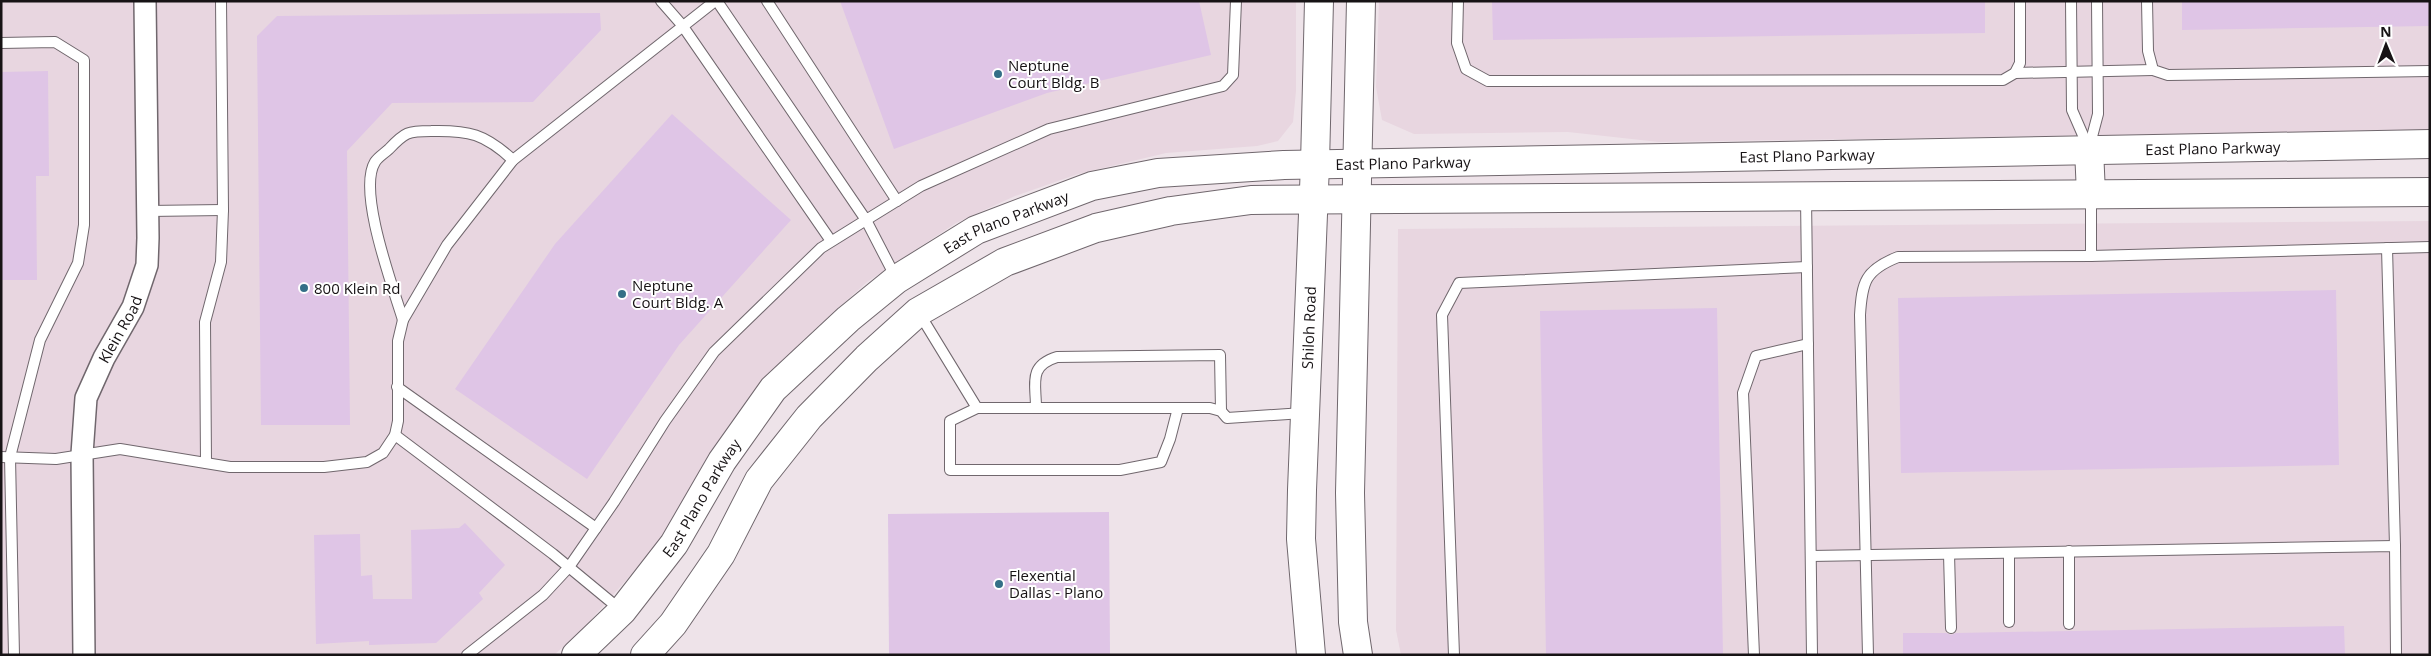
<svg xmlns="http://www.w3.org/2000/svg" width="2431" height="656" viewBox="0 0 2431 656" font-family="'Open Sans',sans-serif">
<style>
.built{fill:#e8d6e0}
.building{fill:#dfc5e6}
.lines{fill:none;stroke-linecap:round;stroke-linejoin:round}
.service-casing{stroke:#70676d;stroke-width:12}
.minor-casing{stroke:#70676d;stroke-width:24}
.secondary-casing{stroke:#70676d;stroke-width:30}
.primary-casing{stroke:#70676d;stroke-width:30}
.service{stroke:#fff;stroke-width:10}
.minor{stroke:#fff;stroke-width:21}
.secondary{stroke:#fff;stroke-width:28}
.primary{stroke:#fff;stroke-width:28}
.poi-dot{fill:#346f87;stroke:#fff;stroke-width:2}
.labels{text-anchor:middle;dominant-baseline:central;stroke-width:4;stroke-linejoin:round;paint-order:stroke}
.poi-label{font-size:15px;fill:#171315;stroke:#fff;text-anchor:start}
.street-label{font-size:15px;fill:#171315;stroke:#fff}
</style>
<rect width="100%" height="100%" fill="#eee3e9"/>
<g class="built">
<polygon points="1,1 1296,1 1296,91 1293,122 1278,141 1257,146 1166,153 1078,174 1015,196 956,223 867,282 804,339 756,391 653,550 579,633 554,655 1,655"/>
<polygon points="1379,1 2430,1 2430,130 1659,142 1568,132 1414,134 1382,120 1376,87"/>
<polygon points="2430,221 2430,655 1401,655 1396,630 1398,229"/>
</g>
<g class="building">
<polygon points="840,1 1199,1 1211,55 1047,93 894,149"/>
<polygon points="1492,1 1985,1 1985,33 1493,40"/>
<polygon points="2182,1 2430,1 2430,26 2182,30"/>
<polygon points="600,13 601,30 533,102 392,103 347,151 350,425 261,425 257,36 277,16"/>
<polygon points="48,71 49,176 36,176 37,280 1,280 1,72"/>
<polygon points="672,114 791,220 679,345 587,479 455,389 555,244"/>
<polygon points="2336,290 2339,465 1901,473 1898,298"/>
<polygon points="1717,308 1723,655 1546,655 1540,311"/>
<polygon points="1109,512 1110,655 889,655 888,514"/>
<polygon points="465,523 505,565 479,593 483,599 436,643 369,645 369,641 316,644 314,535 360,534 361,576 372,575 373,599 412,599 411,530 459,528"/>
<polygon points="2344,626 2345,655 1903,655 1903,633 1946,633 1951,635 1956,633"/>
</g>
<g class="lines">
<g class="service-casing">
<g id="service">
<polyline points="661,1 682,25 831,241"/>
<polyline points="717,1 866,220 921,186 1049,129 1223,86 1233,75 1236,1"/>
<polyline points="767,1 897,201"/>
<polyline points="1458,1 1457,43 1466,69 1488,81 2003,80 2015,73 2020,63 2020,1"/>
<polyline points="2071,1 2072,110 2089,149"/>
<polyline points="2147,1 2148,51 2153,70 2168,75 2430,71"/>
<polyline points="1,43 55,42 84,60 84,225 78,263 40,340 10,457 14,655"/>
<polyline points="2015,73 2153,70"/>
<polyline points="2089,148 2098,114 2097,1"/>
<polyline points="2091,195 2091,256"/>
<polyline points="1806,198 1812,655"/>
<polyline points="148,211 223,210"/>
<polyline points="2387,248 2395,546"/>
<polyline points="919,313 977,408 1210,408 1221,411 1227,418 1303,413"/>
<path d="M403,320C393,287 357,191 375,162C378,157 385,153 389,149C405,132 408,131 431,131C469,130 485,134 513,160"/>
<polyline points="397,387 596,528"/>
<polyline points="977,408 950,421 950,470 1120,470 1161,462 1170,439 1178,408"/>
<path d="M1036,408C1036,383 1028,366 1057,357L1220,355L1221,411"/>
<polyline points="395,435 553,554 622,611"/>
<polyline points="1,457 56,459 120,449 230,467 324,467 367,462 383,453 395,435 398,421 398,341 403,320 447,245 513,160 715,1"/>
<polyline points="206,463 205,322 221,262 223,210 221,1"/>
<polyline points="2069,551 2069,624"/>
<polyline points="2009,553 2009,622"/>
<polyline points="1949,554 1951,628"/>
<polyline points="1811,556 2395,546 2396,655"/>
<polyline points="467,655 543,595 569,567 614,502 665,421 714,352 821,248 866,220 896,278"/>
<polyline points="1454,655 1442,315 1459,283 1807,267"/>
<polyline points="1754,655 1743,393 1756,356 1808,344"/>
<path d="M1868,655L1860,315C1862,282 1865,270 1898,257L2091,256L2430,247"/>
</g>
</g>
<g class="minor-casing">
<g id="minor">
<path id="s1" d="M84,655L82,454L86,398L104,358L133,307L147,265L148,238L145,1"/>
</g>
</g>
<g class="secondary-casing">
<g id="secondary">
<path id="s2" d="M1311,655L1301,539L1302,490L1315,164L1319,1"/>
<polyline points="1358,655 1353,622 1350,493 1361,1"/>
</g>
</g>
<g class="primary-casing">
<g id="primary">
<polyline points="2089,149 2091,194"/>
<path id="s3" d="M576,655L622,611L674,544L722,461L773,389L848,319L897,279L976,230L1092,186L1158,173L1284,165L2430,144"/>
<polyline points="645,655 673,624 721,554 759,480 809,417 867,358 918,312 1005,262 1096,228 1171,211 1251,200 2430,192"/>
</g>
</g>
<use href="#service" class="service"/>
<use href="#minor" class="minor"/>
<use href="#secondary" class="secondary"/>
<use href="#primary" class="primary"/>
</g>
<g class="poi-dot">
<circle cx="998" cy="74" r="5"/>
<circle cx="304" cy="288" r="5"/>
<circle cx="622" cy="294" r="5"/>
<circle cx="999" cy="584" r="5"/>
</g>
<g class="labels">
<g class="poi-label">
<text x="1008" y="65">Neptune<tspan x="1008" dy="17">Court Bldg. B</tspan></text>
<text x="632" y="285">Neptune<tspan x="632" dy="17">Court Bldg. A</tspan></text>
<text x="314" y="288">800 Klein Rd</text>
<text x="1009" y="575">Flexential<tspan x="1009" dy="17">Dallas - Plano</tspan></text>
</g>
<g class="street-label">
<text stroke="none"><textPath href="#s3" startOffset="1838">East Plano Parkway</textPath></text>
<text stroke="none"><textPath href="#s3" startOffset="1432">East Plano Parkway</textPath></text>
<text stroke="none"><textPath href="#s3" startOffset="1028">East Plano Parkway</textPath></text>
<text stroke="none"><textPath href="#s3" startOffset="622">East Plano Parkway</textPath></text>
<text stroke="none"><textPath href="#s2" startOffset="328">Shiloh Road</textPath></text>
<text stroke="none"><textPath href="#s1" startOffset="334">Klein Road</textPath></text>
<text stroke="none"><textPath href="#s3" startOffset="202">East Plano Parkway</textPath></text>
</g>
</g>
<rect width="2431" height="656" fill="none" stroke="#171315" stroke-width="5"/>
<g transform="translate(2386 45) rotate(359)" stroke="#ffffff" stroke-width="4" paint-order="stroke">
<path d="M0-4L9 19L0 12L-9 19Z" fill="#171315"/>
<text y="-8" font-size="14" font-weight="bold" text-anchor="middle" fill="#171315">N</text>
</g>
</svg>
